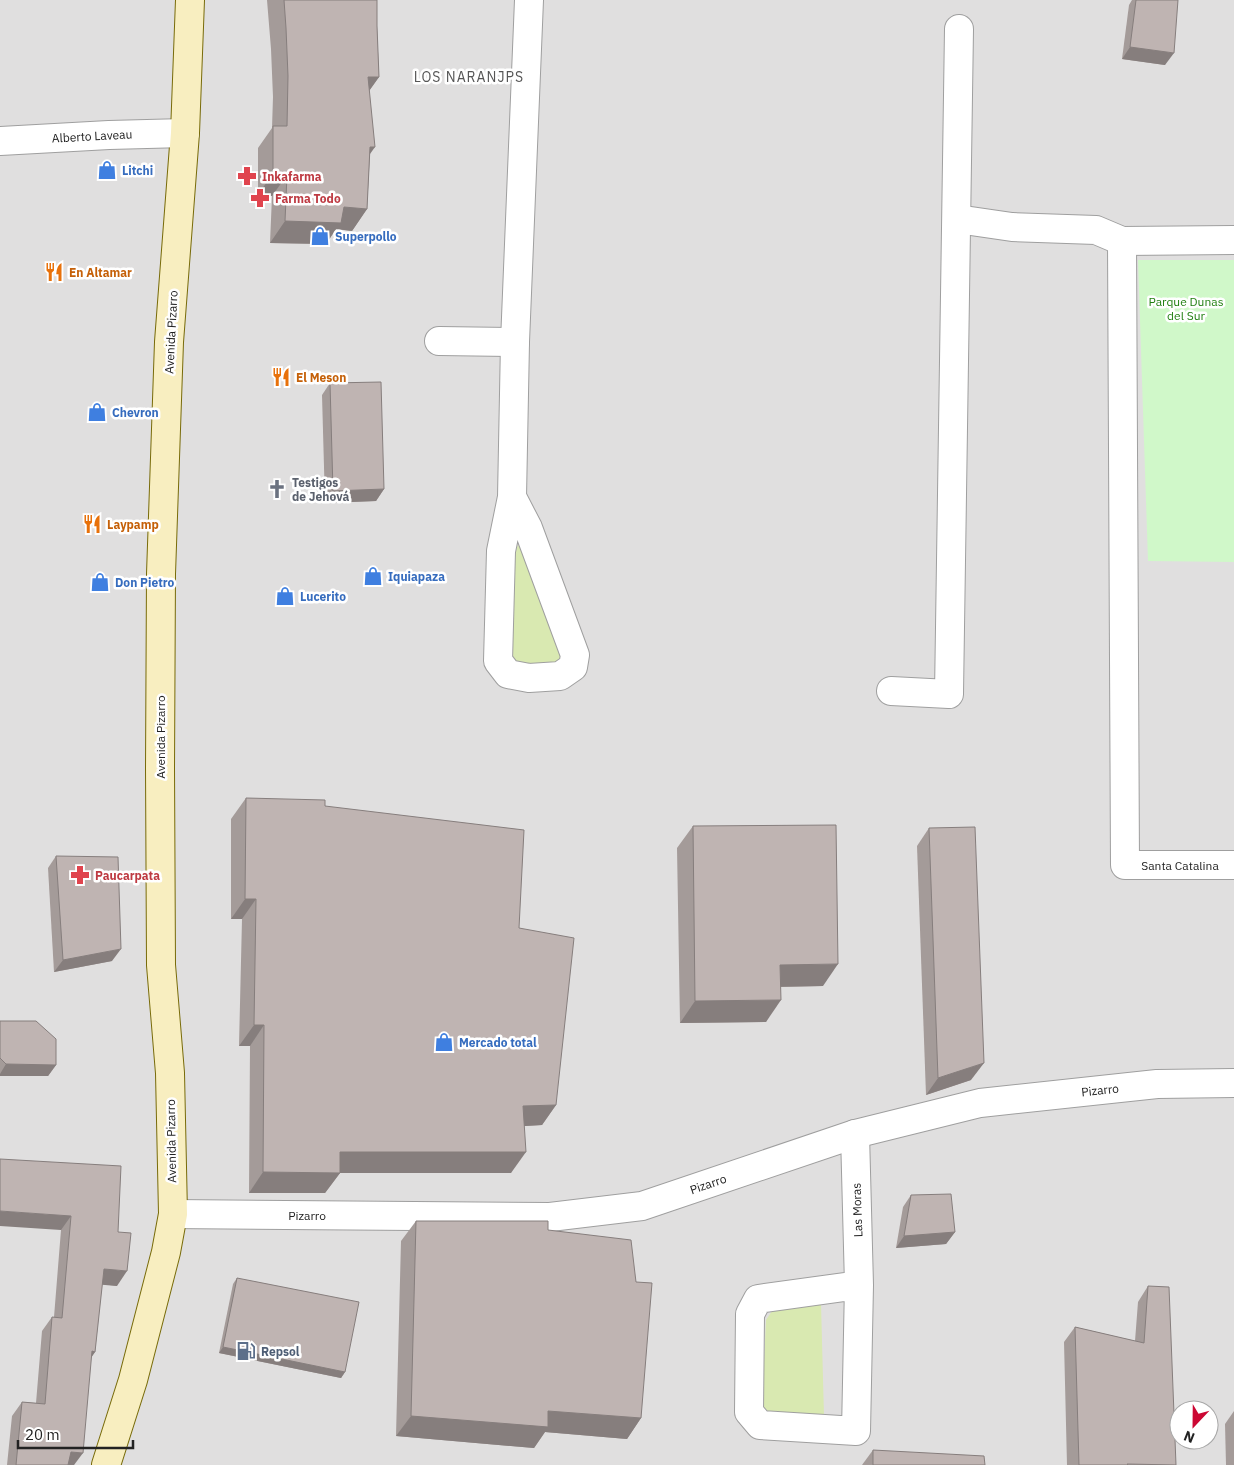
<svg xmlns="http://www.w3.org/2000/svg" width="1234" height="1465" viewBox="0 0 1234 1465" font-family="'IBM Plex Sans',sans-serif">
<style>
.residential{fill:#e0dfdf;fill-rule:evenodd}
.grass{fill:#d9e9b1}
.park{fill:#d0f8c9}
.lines{fill:none;stroke-linecap:round;stroke-linejoin:round}
.minor-casing{stroke:#9f9f9f;stroke-width:30}
.tertiary-casing{stroke:#9f9f9f;stroke-width:30}
.secondary-casing{stroke:#786b09;stroke-width:30}
.minor{stroke:#fff;stroke-width:28}
.tertiary{stroke:#fff;stroke-width:28}
.secondary{stroke:#f8eec0;stroke-width:28}
.wall{fill:#a49b99}
.shaded-wall{fill:#867e7d}
.building{fill:#bfb4b2;stroke:#867e7d}
.labels{text-anchor:middle;dominant-baseline:central;stroke-width:5;stroke-linejoin:round;paint-order:stroke}
.street-label{font-size:12px;fill:#222;stroke:#fff}
.shop-label{font-size:12px;font-weight:bold;fill:#366cbe;stroke:#fff;text-anchor:start}
.health-label{font-size:12px;font-weight:bold;fill:#be3a42;stroke:#fff;text-anchor:start}
.food-label{font-size:12px;font-weight:bold;fill:#c56008;stroke:#fff;text-anchor:start}
.park-label{font-size:12px;fill:#207f10;stroke:#fff}
.worship-label{font-size:12px;font-weight:bold;fill:#5b616d;stroke:#fff;text-anchor:start}
.service-label{font-size:12px;font-weight:bold;fill:#4e5e75;stroke:#fff;text-anchor:start}
.neighbourhood-label{font-size:14px;letter-spacing:1px;fill:#555;stroke:#fff}
</style>
<rect width="100%" height="100%" fill="#f1ede9"/>
<path class="residential" d="M0,0H1234V1465H0ZM1179,1410H1209V1440H1179Z"/>
<g class="grass">
<path d="M518,545L525,552L566,662C554,663 527,669 517,663C513,661 512,657 510,653L513,560Z"/>
<polygon points="821,1303 824,1416 768,1411 762,1406 766,1320 772,1311"/>
</g>
<polygon class="park" points="1138,260 1234,260 1234,562 1148,561"/>
<g class="lines">
<g class="minor-casing">
<g id="minor">
<polyline points="957,219 1012,227 1096,230 1122,241 1234,240"/>
<polyline points="1122,241 1125,865 1234,865"/>
<polyline points="439,341 515,342"/>
<polyline points="512,497 528,528 575,655 573,667 560,676 529,678 508,674 498,661 501,551 512,497 515,342 529,0"/>
<polyline points="891,691 949,694 959,29"/>
<polyline points="855,1134 859,1285 856,1431 760,1425 749,1412 750,1314 758,1299 859,1285"/>
<polyline points="173,1214 550,1217 642,1206 855,1134 980,1103 1157,1084 1234,1083"/>
</g>
</g>
<g class="tertiary-casing">
<polyline id="tertiary" points="0,141 109,135 185,133"/>
</g>
<g class="secondary-casing">
<polyline id="secondary" points="106,1465 133,1380 166,1252 173,1214 170,1073 161,965 160,768 161,574 169,342 185,133 190,0"/>
</g>
<use href="#minor" class="minor"/>
<use href="#tertiary" class="tertiary"/>
<use href="#secondary" class="secondary"/>
</g>
<g class="wall">
<polygon points="267,0 377,0 377,26 379,77 369,91 370,154 367,209 352,231 336,229 326,244 270,243 272,196 258,195 258,148 272,128 273,97 271,49"/>
<polygon points="1132,0 1178,0 1165,65 1122,59 1129,5"/>
<polygon points="330,383 384,489 376,501 325,503 322,395"/>
<polygon points="246,798 325,806 519,928 556,1105 542,1125 524,1126 511,1173 340,1173 325,1193 249,1193 250,1046 239,1046 242,919 231,919 231,819"/>
<polygon points="693,826 823,986 781,987 766,1022 680,1023 677,848"/>
<polygon points="929,828 971,1080 926,1095 917,846"/>
<polygon points="56,856 112,961 54,972 48,868"/>
<polygon points="0,1021 56,1065 48,1076 0,1076"/>
<polygon points="0,1159 118,1232 117,1286 102,1284 95,1352 91,1358 74,1465 7,1465 12,1416 22,1402 36,1403 42,1331 52,1317 54,1317 61,1230"/>
<polygon points="911,1195 955,1232 946,1244 896,1248 903,1207"/>
<polygon points="416,1221 548,1230 641,1418 627,1439 545,1432 534,1448 396,1436 401,1241"/>
<polygon points="237,1278 345,1372 341,1378 219,1353 233,1284"/>
<polygon points="1148,1286 1176,1465 1067,1465 1064,1342 1075,1327 1135,1341 1138,1302"/>
<polygon points="1234,1411 1234,1465 1226,1465 1225,1424"/>
<polygon points="873,1450 985,1465 862,1465"/>
</g>
<g class="shaded-wall">
<polygon points="1130,47 1174,53 1165,65 1122,59"/>
<polygon points="368,77 379,77 364,98"/>
<polygon points="370,147 375,147 360,168"/>
<polygon points="273,173 287,175 272,196 258,195"/>
<polygon points="344,207 367,209 352,231 336,229 326,244 270,243 285,221"/>
<polygon points="384,489 376,501 325,503 333,491"/>
<polygon points="245,899 256,899 242,919 231,919"/>
<polygon points="121,949 112,961 54,972 63,960"/>
<polygon points="838,964 823,986 765,987 780,965"/>
<polygon points="781,1000 766,1022 680,1023 695,1001"/>
<polygon points="254,1025 264,1025 250,1046 239,1046"/>
<polygon points="984,1063 971,1080 926,1095 938,1078"/>
<polygon points="6,1064 56,1065 48,1076 0,1076 0,1074"/>
<polygon points="556,1105 542,1125 509,1127 523,1106"/>
<polygon points="340,1152 526,1152 511,1173 325,1173"/>
<polygon points="263,1172 340,1173 325,1193 249,1193"/>
<polygon points="0,1211 71,1216 61,1230 0,1226"/>
<polygon points="955,1232 946,1244 896,1248 904,1236"/>
<polygon points="104,1269 127,1271 117,1286 93,1284"/>
<polygon points="223,1347 345,1372 341,1378 219,1353"/>
<polygon points="92,1351 95,1352 85,1366"/>
<polygon points="548,1411 641,1418 627,1439 545,1432 534,1448 396,1436 411,1416"/>
<polygon points="71,1452 83,1453 74,1465 61,1465"/>
</g>
<g class="building">
<polygon points="284,0 377,0 377,26 379,77 368,77 375,147 370,147 367,209 344,207 341,223 285,221 287,175 273,173 273,126 287,126 288,76 286,28"/>
<polygon points="1136,0 1178,0 1174,53 1130,47"/>
<polygon points="381,382 384,489 333,491 330,383"/>
<polygon points="246,798 325,800 325,806 524,830 519,928 574,938 556,1105 523,1106 526,1152 340,1152 340,1173 263,1172 264,1025 254,1025 256,899 245,899"/>
<polygon points="836,825 838,964 780,965 781,1000 695,1001 693,826"/>
<polygon points="975,827 984,1063 938,1078 929,828"/>
<polygon points="56,856 118,857 121,949 63,960"/>
<polygon points="0,1021 36,1021 56,1039 56,1065 6,1064 0,1058"/>
<polygon points="0,1159 121,1166 118,1232 131,1233 127,1271 104,1269 95,1352 92,1351 83,1453 71,1452 68,1465 16,1465 22,1402 45,1404 52,1317 62,1318 71,1216 0,1211"/>
<polygon points="951,1194 955,1232 904,1236 911,1195"/>
<polygon points="416,1221 548,1221 548,1230 631,1240 636,1282 652,1283 641,1418 548,1411 548,1427 411,1416"/>
<polygon points="237,1278 359,1302 345,1372 223,1347"/>
<polygon points="1148,1286 1169,1287 1176,1465 1127,1464 1128,1465 1079,1465 1075,1327 1144,1343"/>
<polygon points="873,1450 984,1456 985,1465 873,1465"/>
</g>
<defs>
<g id="shop-bare" transform="scale(1.5)"><path d="M-5-2.5h2.3a2.7 3.5 0 0 1 5.4 0H5L5.5 6h-11ZM-1.5-2.5h3a1.5 2.3 0 0 0-3 0Z" fill="#3f7fe0" stroke="#fff" stroke-width="2.5" paint-order="stroke"/></g>
<g id="pharmacy-bare" transform="scale(1.5)"><path d="M-2-6h4v4h4v4h-4v4h-4v-4h-4v-4h4Z" fill="#e0444e" stroke="#fff" stroke-width="2.5" paint-order="stroke"/></g>
<g id="restaurant-bare" transform="scale(1.5)"><path d="M-5-6h1v4h1v-4h1v4h1v-4h1v5L-1.5 .5V6h-2V.5L-5-1ZM5-6V6H3V1.5H1.5Q1.5-4 5-6Z" fill="#e8710a" stroke="#fff" stroke-width="2.5" paint-order="stroke"/></g>
<g id="church-bare" transform="scale(1.5)"><path d="M-1.2-6h2.4v3.5h3.3v2.4h-3.3V6h-2.4V-.1h-3.3v-2.4h3.3Z" fill="#6b7280" stroke="#fff" stroke-width="2.5" paint-order="stroke"/></g>
<g id="fuel-bare" transform="scale(1.5)"><path d="M-5.5-6h7V0h2V4h1.3V-2.5L3-4.5l.8-.8L6-3V5H2.5V1h-1V6h-7ZM-4.2-4.7v3.2H.2V-4.7Z" fill="#5c6f8a" stroke="#fff" stroke-width="2.5" paint-order="stroke"/></g>
</defs>
<g fill-rule="evenodd">
<use href="#shop-bare" x="107" y="170"/>
<use href="#pharmacy-bare" x="247" y="176"/>
<use href="#pharmacy-bare" x="260" y="198"/>
<use href="#shop-bare" x="320" y="236"/>
<use href="#restaurant-bare" x="54" y="272"/>
<use href="#restaurant-bare" x="281" y="377"/>
<use href="#shop-bare" x="97" y="412"/>
<use href="#church-bare" x="277" y="489"/>
<use href="#restaurant-bare" x="92" y="524"/>
<use href="#shop-bare" x="373" y="576"/>
<use href="#shop-bare" x="100" y="582"/>
<use href="#shop-bare" x="285" y="596"/>
<use href="#pharmacy-bare" x="80" y="875"/>
<use href="#shop-bare" x="444" y="1042"/>
<use href="#fuel-bare" x="246" y="1351"/>
</g>
<g class="labels">
<g class="street-label">
<text transform="translate(92 136) rotate(-3)">Alberto Laveau</text>
<text transform="translate(171 332) rotate(-87)">Avenida Pizarro</text>
<text transform="translate(160 737) rotate(-90)">Avenida Pizarro</text>
<text x="1180" y="865">Santa Catalina</text>
<text transform="translate(1100 1090) rotate(-6)">Pizarro</text>
<text transform="translate(171 1141) rotate(-91)">Avenida Pizarro</text>
<text transform="translate(708 1184) rotate(-19)">Pizarro</text>
<text transform="translate(857 1210) rotate(-92)">Las Moras</text>
<text x="307" y="1215">Pizarro</text>
</g>
<g class="shop-label">
<text x="122" y="170">Litchi</text>
<text x="335" y="236">Superpollo</text>
<text x="112" y="412">Chevron</text>
<text x="388" y="576">Iquiapaza</text>
<text x="115" y="582">Don Pietro</text>
<text x="300" y="596">Lucerito</text>
<text x="459" y="1042">Mercado total</text>
</g>
<g class="health-label">
<text x="262" y="176">Inkafarma</text>
<text x="275" y="198">Farma Todo</text>
<text x="95" y="875">Paucarpata</text>
</g>
<g class="food-label">
<text x="69" y="272">En Altamar</text>
<text x="296" y="377">El Meson</text>
<text x="107" y="524">Laypamp</text>
</g>
<g class="park-label">
<text x="1186" y="301">Parque Dunas<tspan x="1186" dy="14">del Sur</tspan></text>
</g>
<g class="worship-label">
<text x="292" y="482">Testigos<tspan x="292" dy="14">de Jehová</tspan></text>
</g>
<g class="service-label">
<text x="261" y="1351">Repsol</text>
</g>
<g class="neighbourhood-label">
<text x="469" y="77">LOS NARANJPS</text>
</g>
</g>
<g transform="translate(1194 1425) rotate(202)"><circle r="24" fill="#ffffff" stroke="#a7a7a7"/>
<path d="M0-4L9 19L0 12L-9 19Z" fill="#cc0733"/>
<text y="-8" font-size="14" font-weight="bold" text-anchor="middle" fill="#222222">N</text>
</g>
<path d="M18 1440v8h115v-8" fill="none" stroke="#222222" stroke-width="2.5"/>
<text x="25" y="1440" font-size="15" fill="#222222" stroke="#ffffff" stroke-width="4" paint-order="stroke">20 m</text>
</svg>
